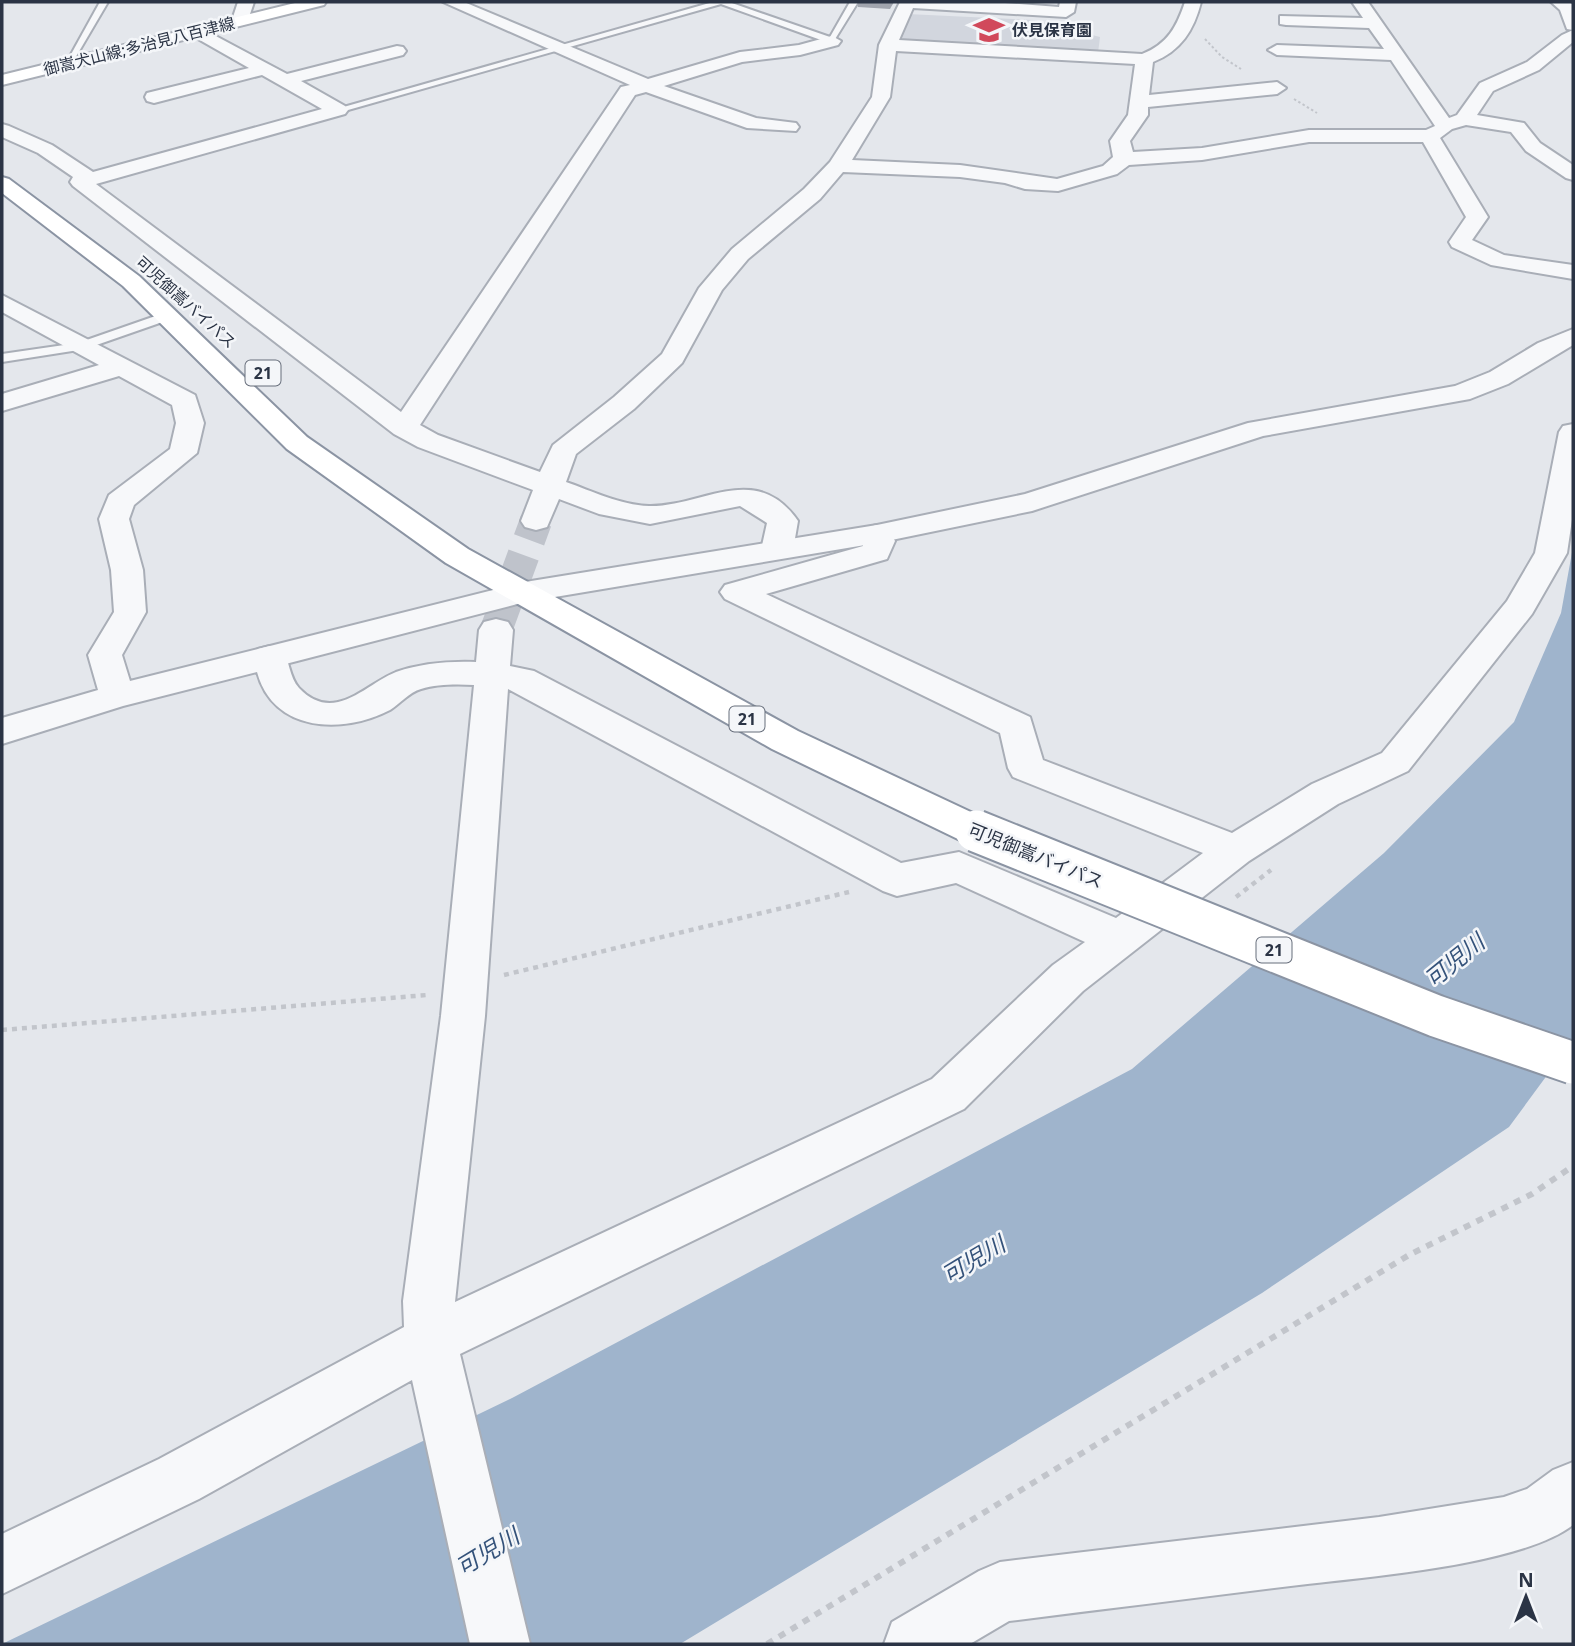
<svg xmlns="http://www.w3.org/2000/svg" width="1575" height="1646" viewBox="0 0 1575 1646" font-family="'Noto Sans','Noto Sans JP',sans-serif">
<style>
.built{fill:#d2d6de}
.water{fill:#9fb4cc}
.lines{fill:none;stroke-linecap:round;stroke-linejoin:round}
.minor-tunnel{stroke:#bfc3cb;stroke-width:32;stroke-dasharray:32 16;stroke-linecap:butt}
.service-casing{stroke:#a9aeb7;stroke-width:4}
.minor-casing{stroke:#a9aeb7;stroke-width:4}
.tertiary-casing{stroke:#a9aeb7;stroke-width:4}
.secondary-casing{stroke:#a9aeb7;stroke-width:4}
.trunk-casing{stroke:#8b94a3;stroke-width:4}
.path-far2{stroke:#c2c5cb;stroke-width:2;stroke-dasharray:2.5 2.5;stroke-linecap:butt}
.path-far1{stroke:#c2c5cb;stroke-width:4.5;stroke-dasharray:5 5;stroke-linecap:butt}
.path{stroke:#c2c5cb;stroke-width:6;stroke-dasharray:7 7;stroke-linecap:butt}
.service{fill:#f7f8fa;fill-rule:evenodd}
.minor{fill:#f7f8fa;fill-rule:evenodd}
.tertiary{fill:#f7f8fa;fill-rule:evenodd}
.secondary{fill:#fff;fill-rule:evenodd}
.trunk{fill:#fff;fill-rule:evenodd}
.trunk-bridge-casing{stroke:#8b94a3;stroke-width:45;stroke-linecap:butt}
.trunk-bridge{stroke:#fff;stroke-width:41}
.wall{fill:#a1a5ae}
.labels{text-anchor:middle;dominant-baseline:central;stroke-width:5;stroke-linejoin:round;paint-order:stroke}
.far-poi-label{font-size:16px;font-weight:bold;fill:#2b3445;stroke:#f4f6f9;text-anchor:start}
.far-street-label{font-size:16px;fill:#2b3445;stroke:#f4f6f9}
.shield{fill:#f4f6f9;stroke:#676e7b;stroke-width:2}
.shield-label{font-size:16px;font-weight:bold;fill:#2b3445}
.street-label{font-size:18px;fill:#2b3445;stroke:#f4f6f9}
.near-water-label{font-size:23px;font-style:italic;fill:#34527a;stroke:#f4f6f9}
</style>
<rect width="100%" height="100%" fill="#e4e7ec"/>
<polygon class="built" points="907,14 1034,20 1100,37 1098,53 899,42"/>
<polygon class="water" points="1573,547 1573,1040 1509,1127 1262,1293 680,1644 2,1644 514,1397 1132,1069 1384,853 1514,722 1561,613"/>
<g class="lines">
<polyline class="minor-tunnel" points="496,630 536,521"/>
<g class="service-casing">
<g id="service">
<polygon points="100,2 108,2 71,65 64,67"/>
<polygon points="713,2 729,2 830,37 850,2 858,2 832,44 721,4 341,112 333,110"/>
<polygon points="167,312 171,313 171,319 85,349 2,362 2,354 78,343"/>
</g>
</g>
<g class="minor-casing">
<g id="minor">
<polygon points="238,2 254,2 248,20 240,25 232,20"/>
<path d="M443,2H464L648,79L740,52L799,45L832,36L841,41L838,45L800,55L742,62L664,86L756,118L796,123L799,127L796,131L747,128L646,92L635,95L420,425L438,435L540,472L553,445L614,397L662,354L699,288L732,249L804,189L830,162L872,97L879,45L900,2H992L1059,7L1060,2H1076L1074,12L1066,17L913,8L899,40L1142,54C1168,44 1177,26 1185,2H1201C1194,30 1181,51 1153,62L1149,95L1277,82L1286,88L1277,94L1148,107V115L1130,141L1133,152L1202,148L1309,130H1426L1435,126L1391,60L1277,55L1268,50L1277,45L1384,49L1369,28L1286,25L1280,24V16L1363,18L1352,2H1368L1449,118L1457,115L1480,83L1527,62L1562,35L1573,30L1567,29L1560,10L1551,2H1569L1573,5V42L1539,70L1493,91L1477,115L1524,123L1540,143L1573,165V180L1566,178L1526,151L1511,132L1466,125L1452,129L1440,138L1488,217L1472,240L1504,255L1573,265V279L1491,265L1452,247L1449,242L1466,217L1423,142H1309L1202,160L1129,165L1117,174L1058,191L1025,189L1005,183L960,177L843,172L820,199L748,259L722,290L682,363L634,409L576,454L566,482C592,491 620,505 649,506C702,507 756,460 798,521L793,550L788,557L777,559L766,557L761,550L767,523L740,506L650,524L599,514L559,499L547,527L536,530L525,527L521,521L533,490L418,447L394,434L73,186L70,182L73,177L38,153L2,137V124L9,126L52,145L93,172L322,109L262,75L154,103L147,101L145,97L147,93L249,68L191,35L189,31L197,26L287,74L397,46L403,47L406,51L403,55L301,81L345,106L348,110L345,114L96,184L401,412L621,87L630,85ZM896,51L1135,64L1128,115L1110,141L1113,157L1103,166L1057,179L960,165L852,160L890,97Z"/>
<path d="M2,295L195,395L204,423L197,453L134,505L129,519L143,570L146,612L122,655L130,681L270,646L282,649C290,661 289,677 299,688C334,725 367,683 396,672C422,663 449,661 476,662L479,630L484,622L496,619L508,622L513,630L510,666L534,671L901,863L959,852L1116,918L1203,853L1013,777L1008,768L1000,733L725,599L720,592L725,585L863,546L862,534L866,528L877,525L888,528L895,541L887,559L766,594L1030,717L1043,760L1232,833L1312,784L1382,753L1507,601L1535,553L1559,432L1563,426L1573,424V513L1567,553L1532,614L1408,771L1338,804L1249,861L1083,991L964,1109L460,1354L530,1644H470L412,1380L199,1499L2,1594V1534L159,1459L404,1327L403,1301L441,1016L474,685C457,684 437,684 421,689C409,692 400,704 390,710C342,735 273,732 257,672L123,706L2,744V718L98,690L88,655L114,612L111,570L99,519L109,495L170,449L176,423L172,405L119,376L2,411V394L99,365L2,312ZM508,689L883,891L897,896L956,883L1085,942L1053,965L932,1079L455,1302L485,1016Z"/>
<path d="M1573,1462V1525C1521,1565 1368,1577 1299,1585C1203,1597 1106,1609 1009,1621L970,1644H884L892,1622L979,1571L1000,1562L1379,1517L1504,1497L1527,1489L1553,1470Z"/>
</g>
</g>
<g class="tertiary-casing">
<polygon id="tertiary" points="1573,329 1573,345 1508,384 1470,399 1263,436 1032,511 877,543 525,602 270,668 258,665 253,657 258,649 525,582 877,525 1025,494 1248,423 1455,386 1490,372 1538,343"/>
</g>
<g class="secondary-casing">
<polygon id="secondary" points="299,2 326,2 324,5 2,85 2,75"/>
</g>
<g class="trunk-casing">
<polygon id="trunk" points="2,177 9,179 139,276 307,437 468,549 798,731 990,821 995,831 990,841 976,846 962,841 772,749 446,563 287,449 123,286 2,193"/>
</g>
<g class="path-far2">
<polyline points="1205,39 1222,57 1241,69"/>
<polyline points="1294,99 1317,113"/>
</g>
<g class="path-far1">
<polyline points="1236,897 1271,870"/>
<polyline points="504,975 849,892"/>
<polyline points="2,1030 427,995"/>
</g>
<polyline class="path" points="767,1644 1409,1255 1532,1194 1573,1166"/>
<use href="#service" class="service"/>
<use href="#minor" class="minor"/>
<use href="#tertiary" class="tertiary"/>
<use href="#secondary" class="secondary"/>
<use href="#trunk" class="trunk"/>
<g class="trunk-bridge-casing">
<polyline id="trunk-bridge" points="976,831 1436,1016 1573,1063"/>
</g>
<use href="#trunk-bridge" class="trunk-bridge"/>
</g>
<polygon class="wall" points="858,2 894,2 890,9 858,7"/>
<defs>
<g id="school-bare" transform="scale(2.415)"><path d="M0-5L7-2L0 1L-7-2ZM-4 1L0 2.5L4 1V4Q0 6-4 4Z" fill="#d1495b" stroke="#f4f6f9" stroke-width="2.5" paint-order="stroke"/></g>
</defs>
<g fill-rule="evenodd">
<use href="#school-bare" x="989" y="30"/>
</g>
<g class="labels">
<g class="far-poi-label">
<text x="1012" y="30">伏見保育園</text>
</g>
<g class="far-street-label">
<text transform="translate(139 46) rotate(-14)">御嵩犬山線;多治見八百津線</text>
<text transform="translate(186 302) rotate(42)">可児御嵩バイパス</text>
</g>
<g class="shield">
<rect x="245.5" y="360.5" width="35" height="25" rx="5"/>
<rect x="729.5" y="706.5" width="35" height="25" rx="5"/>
<rect x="1256.5" y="937.5" width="35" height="25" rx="5"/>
</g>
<g class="shield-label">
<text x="263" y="373">21</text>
<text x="747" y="719">21</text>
<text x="1274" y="950">21</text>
</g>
<g class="street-label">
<text transform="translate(1036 855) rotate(22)">可児御嵩バイパス</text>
</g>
<g class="near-water-label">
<text transform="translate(1454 960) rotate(-39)">可児川</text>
<text transform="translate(973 1259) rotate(-31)">可児川</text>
<text transform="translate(487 1551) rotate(-31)">可児川</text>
</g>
</g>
<rect width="1575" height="1646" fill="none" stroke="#2b3445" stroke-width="7"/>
<g transform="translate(1526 1597)" stroke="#f4f6f9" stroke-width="5" paint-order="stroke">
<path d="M0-5L12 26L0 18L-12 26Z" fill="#2b3445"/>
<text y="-10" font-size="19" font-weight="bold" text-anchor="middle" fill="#2b3445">N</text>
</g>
</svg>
